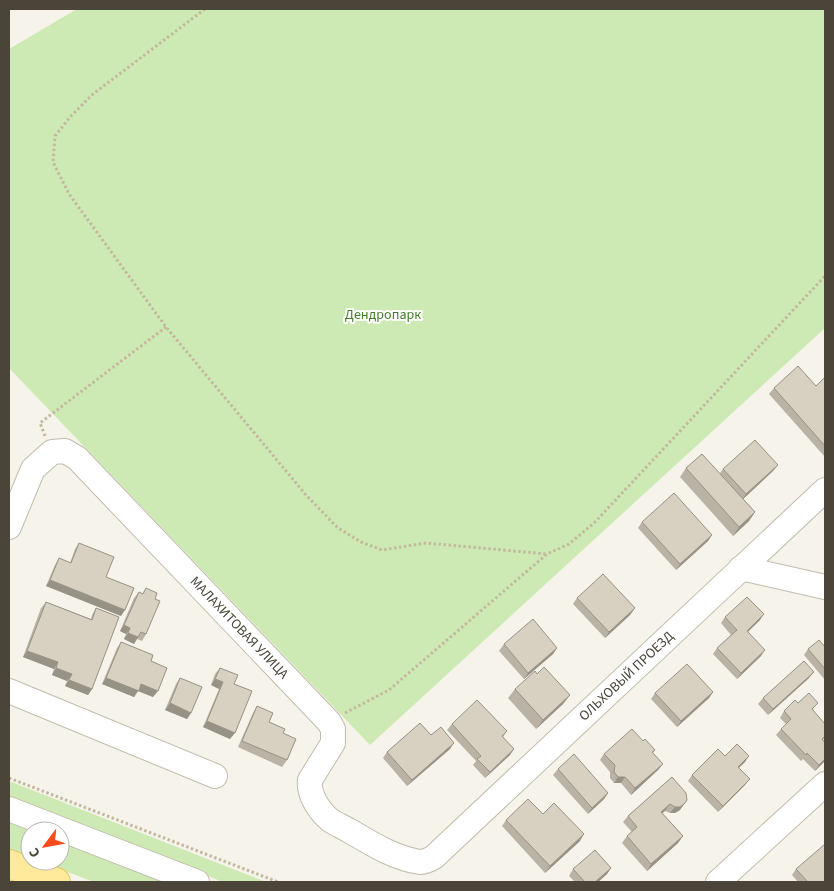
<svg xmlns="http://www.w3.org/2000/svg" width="834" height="891" viewBox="0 0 834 891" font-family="'Source Sans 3',sans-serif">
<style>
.green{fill:#ceeab4}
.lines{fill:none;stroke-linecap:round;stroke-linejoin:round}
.minor-casing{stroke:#c2bcad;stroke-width:26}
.major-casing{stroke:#e6c869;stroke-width:30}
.path{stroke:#c4b99e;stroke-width:3;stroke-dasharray:2.5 2.5;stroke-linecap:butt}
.minor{stroke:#fff;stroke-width:24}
.major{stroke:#ffe99b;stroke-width:28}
.wall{fill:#bab3a5}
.shaded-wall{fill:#979286}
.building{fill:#d8d0c0;stroke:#979286}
.labels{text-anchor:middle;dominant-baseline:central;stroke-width:4;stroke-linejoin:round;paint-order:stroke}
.park-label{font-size:14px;fill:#447f29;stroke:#fff}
.street-label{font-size:14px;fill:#4b4539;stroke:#fff}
</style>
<rect width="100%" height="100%" fill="#f6f3eb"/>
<g class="green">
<polygon points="77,9 825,9 825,328 370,745 9,368 9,49"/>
<polygon points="9,781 266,882 223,882 9,799"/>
<polygon points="9,817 44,831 30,831 30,857 9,849"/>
<polygon points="60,837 175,882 94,882 39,861 60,861"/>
</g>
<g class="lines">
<g class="minor-casing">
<g id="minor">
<path id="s1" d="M9,527L33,469L52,452L65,451L77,458L329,722L333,729V743L310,780C308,794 319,811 330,820C336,824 343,827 350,831C372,844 394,858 420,862C425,862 429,860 434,857L825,490"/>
<polyline points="741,568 825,587"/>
<polyline points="9,691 215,776"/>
<polyline points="9,809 197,882"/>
<polyline points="718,882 825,784"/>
</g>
</g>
<g class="major-casing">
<polyline id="major" points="9,864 56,882"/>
</g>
<g class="path">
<polyline points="205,9 93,94 70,117 55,136 53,162 69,194 166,327 306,495 338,528 361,542 382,550 426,543 547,554"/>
<polyline points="45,436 40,423 166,327"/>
<polyline points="345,713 389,690 547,554 569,544 595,522 825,276"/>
<polyline points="9,778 278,882"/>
</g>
<use href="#minor" class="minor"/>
<use href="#major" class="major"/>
</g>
<g class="wall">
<polygon points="825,377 825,457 769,394 774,388 816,386"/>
<polygon points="778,465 773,471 743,499 755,512 749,521 733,536 680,477 686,468 720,473 723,469"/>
<polygon points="642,522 712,535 708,541 676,570 638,528"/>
<polygon points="79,543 106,577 121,616 46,586 55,565 59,558 70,563 75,549"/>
<polygon points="146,588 155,599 146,634 142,641 137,639 134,644 124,639 126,634 120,631 134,598 139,592 142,594"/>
<polygon points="577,598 635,608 630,615 605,638 573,604"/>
<polygon points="46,602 91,619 92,615 96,608 92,689 88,695 65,686 67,681 52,675 54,669 23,657 41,608"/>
<polygon points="725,617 760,620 748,632 761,656 737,679 713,654 717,648 731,635 721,623"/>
<polygon points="121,642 151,661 153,697 138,691 134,697 102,684 117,648"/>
<polygon points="504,644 557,648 553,654 524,679 499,651"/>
<polygon points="825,647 825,680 804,655 808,649"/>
<polygon points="220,668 234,684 230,739 203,727 219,689 211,685 215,674"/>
<polygon points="537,674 570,695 563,704 536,729 508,698 515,689"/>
<polygon points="180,678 191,713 187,719 165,710 176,684"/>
<polygon points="809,678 768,715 758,704 763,698"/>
<polygon points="713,692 709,698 677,727 651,699 655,693"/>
<polygon points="798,703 814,709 813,710 825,738 823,740 825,761 815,771 803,759 801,761 776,735 781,729 786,724 780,718 784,711"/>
<polygon points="257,706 269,722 283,733 287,760 282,767 238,747 253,713"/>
<polygon points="452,724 507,731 503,737 510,755 485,778 473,765 476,761 447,730"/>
<polygon points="431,735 450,749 407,786 383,758 387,752"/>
<polygon points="643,741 655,750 653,753 663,764 658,770 631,795 621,783 614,783 610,778 610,772 600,760 604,754"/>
<polygon points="725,756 745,762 739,768 745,785 718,812 688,781 692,775"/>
<polygon points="558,769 608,793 604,799 588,814 553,775"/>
<polygon points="672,777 680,810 675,813 670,813 665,811 662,813 683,836 678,843 647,871 622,843 627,836 632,832 623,822 628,816"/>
<polygon points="543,814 580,841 545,873 502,826 506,820"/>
<polygon points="611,868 607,874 598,882 575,882 569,876 573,869"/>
<polygon points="796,869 825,882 798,882 792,875"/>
</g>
<g class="shaded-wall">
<polygon points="778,465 773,471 741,501 746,494"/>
<polygon points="755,512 749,521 733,536 739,527"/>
<polygon points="712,535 708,541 676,570 680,564"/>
<polygon points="50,580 125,610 121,616 46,586"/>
<polygon points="635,608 630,615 605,638 609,632"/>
<polygon points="764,614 760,620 742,637 747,631"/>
<polygon points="124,625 130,628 126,634 120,631"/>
<polygon points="128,633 138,637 134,644 124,639"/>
<polygon points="557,648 553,654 524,679 528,673"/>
<polygon points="765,650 761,656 737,679 741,673"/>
<polygon points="27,651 58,662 54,669 23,657"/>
<polygon points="56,668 72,674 67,681 52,675"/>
<polygon points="814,672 809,678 768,715 773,709"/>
<polygon points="106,678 141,684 158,691 153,697 138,691 134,697 102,684"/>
<polygon points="215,679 223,682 219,689 211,685"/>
<polygon points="69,680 92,689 88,695 65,686"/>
<polygon points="713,692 709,698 677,727 681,721"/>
<polygon points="570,695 563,704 536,729 543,720"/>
<polygon points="170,703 191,713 187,719 165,710"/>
<polygon points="207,721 235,733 230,739 203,727"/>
<polygon points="454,743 450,749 407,786 412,780"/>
<polygon points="514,749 510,755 485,778 490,772"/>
<polygon points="749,756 745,762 733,773 738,767"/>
<polygon points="825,759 825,761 815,771 819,765"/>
<polygon points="663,764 658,770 631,795 635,788"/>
<polygon points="618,777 625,777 621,783 614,783"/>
<polygon points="750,779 745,785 718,812 723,806"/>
<polygon points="608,793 604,799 588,814 592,808"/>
<polygon points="685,803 680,810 675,813 670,813 675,807"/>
<polygon points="670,804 665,811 657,818 661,812"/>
<polygon points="584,834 580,841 545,873 550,866"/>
<polygon points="683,836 678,843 647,871 651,864"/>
<polygon points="611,868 607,874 598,882 595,882"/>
</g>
<g class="building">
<polygon points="798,366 816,386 825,377 825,446 774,388"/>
<polygon points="755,440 778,465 746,494 723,469"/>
<polygon points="702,454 755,512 739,527 686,468"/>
<polygon points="674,493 712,535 680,564 642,522"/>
<polygon points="79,543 114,557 106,577 134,588 125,610 50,580 59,558 71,563"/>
<polygon points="603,574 635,608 609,632 577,598"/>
<polygon points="146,588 157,593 155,599 160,601 146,634 141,632 138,637 128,633 130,628 124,625 139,592 143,594"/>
<polygon points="747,597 764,614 747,631 765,650 741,673 717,648 737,630 725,617"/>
<polygon points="46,602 92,620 96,608 119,617 92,689 69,680 72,674 56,668 58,662 27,651"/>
<polygon points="533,619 557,648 528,673 504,644"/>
<polygon points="819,640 825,647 825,669 808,649"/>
<polygon points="121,642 153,655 151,661 167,668 158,691 141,684 139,691 106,678"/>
<polygon points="804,661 814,672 773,709 763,698"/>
<polygon points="687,664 713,692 681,721 655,693"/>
<polygon points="544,667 570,695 543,720 515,689 535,671 537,674"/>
<polygon points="220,668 238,675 234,684 252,691 235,733 207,721 223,682 215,679"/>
<polygon points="180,678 202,687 191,713 170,703"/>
<polygon points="809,693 818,703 812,709 825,724 825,736 822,739 825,743 825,759 819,765 807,753 806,755 781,729 791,719 784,711 795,700 798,703"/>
<polygon points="477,700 507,731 502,736 514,749 490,772 477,759 481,756 452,724"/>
<polygon points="257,706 273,713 269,722 285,729 283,733 296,739 287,760 242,741"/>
<polygon points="420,723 431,735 441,727 454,743 412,780 387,752"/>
<polygon points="632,729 643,741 645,739 655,750 652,752 663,764 635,788 625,777 618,777 614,772 615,765 604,754"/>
<polygon points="737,744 749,756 738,767 750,779 723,806 692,775 718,749 725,756"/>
<polygon points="574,754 608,793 592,808 558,769"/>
<polygon points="672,777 686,793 687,800 685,803 680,807 675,807 670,804 661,812 683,836 651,864 627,836 637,827 628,816"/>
<polygon points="528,799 543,814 554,803 584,834 550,866 506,820"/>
<polygon points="825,844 825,882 808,882 796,869"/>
<polygon points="595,850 611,868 595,882 585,882 573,869"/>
</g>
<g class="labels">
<g class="park-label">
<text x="383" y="315">Дендропарк</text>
</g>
<g class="street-label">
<text stroke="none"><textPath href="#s1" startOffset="350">МАЛАХИТОВАЯ УЛИЦА</textPath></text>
<text stroke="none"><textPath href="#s1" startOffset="971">ОЛЬХОВЫЙ ПРОЕЗД</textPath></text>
</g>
</g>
<rect width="834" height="891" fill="none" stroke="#4b4539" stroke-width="20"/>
<g transform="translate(45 846) rotate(238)"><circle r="24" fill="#ffffff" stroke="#b7b5b0"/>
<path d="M0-4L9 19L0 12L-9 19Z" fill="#fd4b1b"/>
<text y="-8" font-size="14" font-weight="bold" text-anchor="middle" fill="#4b4539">С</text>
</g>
</svg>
